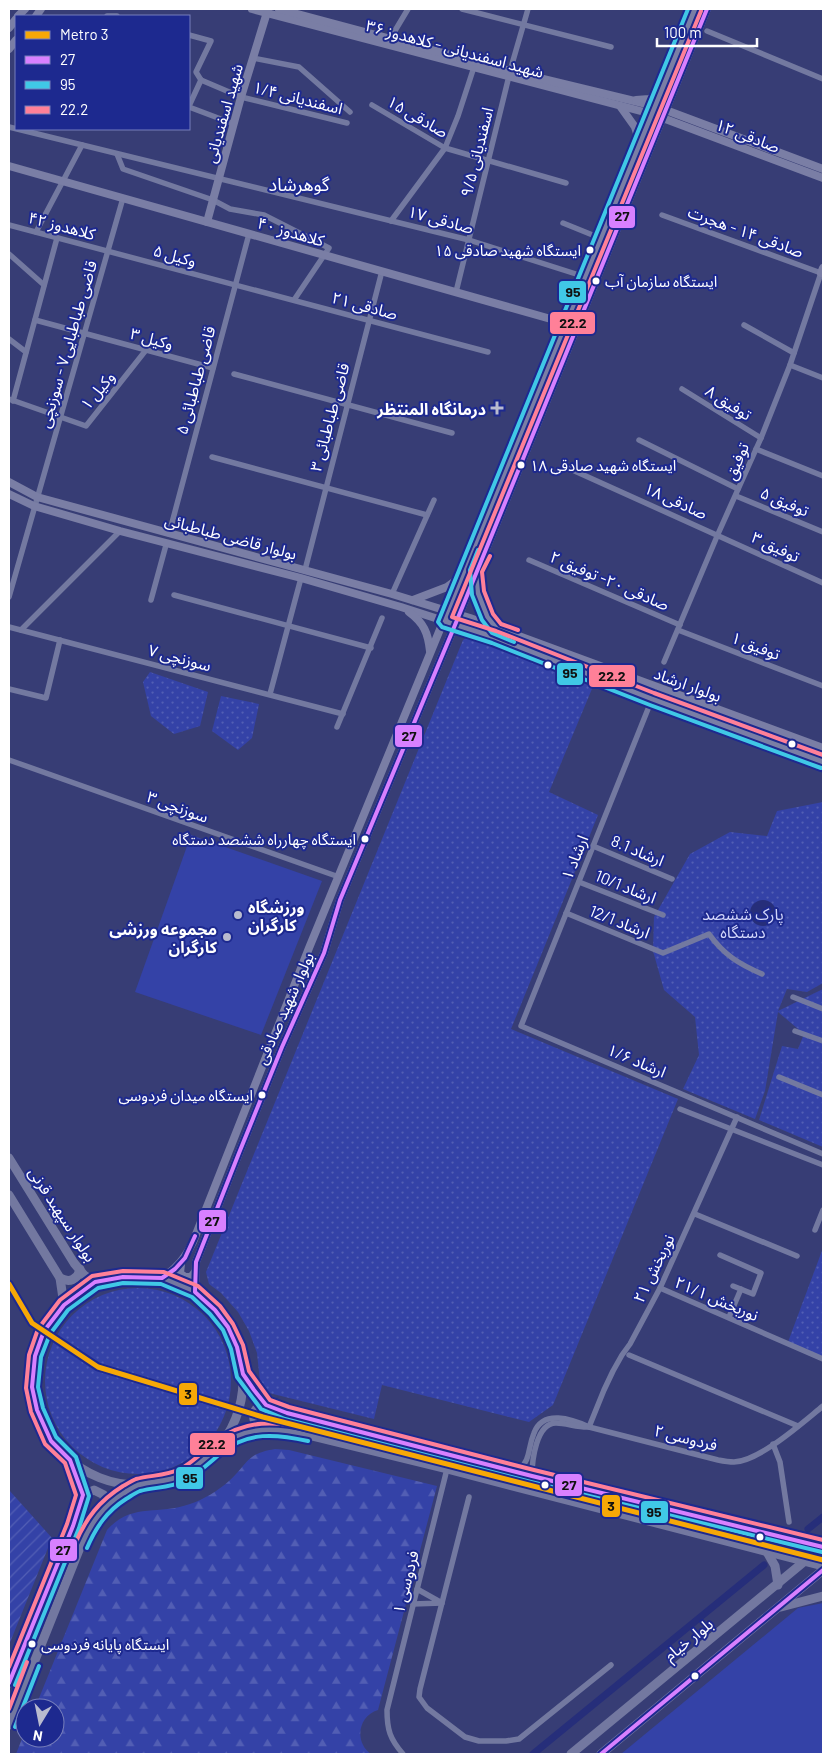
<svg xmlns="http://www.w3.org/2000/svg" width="832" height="1763" viewBox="0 0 832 1763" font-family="Barlow,'Noto Sans Arabic',sans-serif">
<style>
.grass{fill:url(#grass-dots)}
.forest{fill:url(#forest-firs)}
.garden{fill:url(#garden-furrows)}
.pitch{fill:#3442a7}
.water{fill:#262e7a}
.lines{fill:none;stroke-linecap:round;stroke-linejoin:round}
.canal{stroke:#262e7a;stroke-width:7}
.street{stroke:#7379a0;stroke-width:5.5}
.secondary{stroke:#7a7ea5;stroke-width:8}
.primary{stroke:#7378a0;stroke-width:9}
.bus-1-casing{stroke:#1d298f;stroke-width:8}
.bus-2-casing{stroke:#1d298f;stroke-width:8}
.bus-3-casing{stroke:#1d298f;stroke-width:8}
.bus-1{stroke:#d880ff;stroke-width:4}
.bus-2{stroke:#40c8e6;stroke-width:4}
.bus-3{stroke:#ff8098;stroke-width:4}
.metro-1-casing{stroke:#1d298f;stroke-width:9}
.metro-1{stroke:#f7a806;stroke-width:5}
.bus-dot{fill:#fff;stroke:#1d298f;stroke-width:2}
.poi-dot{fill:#b9bbcf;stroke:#1d298f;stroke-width:2}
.labels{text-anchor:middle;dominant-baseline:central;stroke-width:4;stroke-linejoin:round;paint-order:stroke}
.bus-label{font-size:15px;fill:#fff;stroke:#1d298f;text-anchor:end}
.street-label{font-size:16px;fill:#fff;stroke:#1d298f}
.poi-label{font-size:16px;font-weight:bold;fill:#fff;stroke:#1d298f;text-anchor:end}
.park-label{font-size:16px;fill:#d2d6fa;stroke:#1d298f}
.neighbourhood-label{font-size:18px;fill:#fff;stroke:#1d298f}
.line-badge{stroke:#1d298f;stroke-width:2}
.pale-badge-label{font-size:14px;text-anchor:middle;font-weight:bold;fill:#111}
</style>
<defs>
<pattern id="grass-dots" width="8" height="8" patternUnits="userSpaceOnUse" patternTransform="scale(1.25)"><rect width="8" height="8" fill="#3442a7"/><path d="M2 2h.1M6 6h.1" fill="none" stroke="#525eb4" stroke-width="1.8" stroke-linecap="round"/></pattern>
<pattern id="forest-firs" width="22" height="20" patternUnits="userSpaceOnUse" patternTransform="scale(1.25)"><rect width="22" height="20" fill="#3442a7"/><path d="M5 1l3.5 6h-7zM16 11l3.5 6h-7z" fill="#525eb4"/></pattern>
<pattern id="garden-furrows" width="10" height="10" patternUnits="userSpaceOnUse" patternTransform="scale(1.25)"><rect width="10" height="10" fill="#3442a7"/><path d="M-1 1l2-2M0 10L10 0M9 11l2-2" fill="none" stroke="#525eb4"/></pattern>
</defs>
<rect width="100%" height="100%" fill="#373d75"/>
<g class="grass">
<polygon points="468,637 594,684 549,792 598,815 511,1029 678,1099 553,1405 529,1422 382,1385 374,1419 269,1393 260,1382 257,1353 249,1331 238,1312 221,1293 209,1284 206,1272 463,640"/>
<polygon points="150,672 208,692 200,726 174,734 151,716 143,682"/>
<polygon points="221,696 259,704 252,738 238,750 212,731"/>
<polygon points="823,802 823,983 807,992 787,989 778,1011 823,989 823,1147 759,1120 782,1046 798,1049 804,1034 778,1012 765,1091 755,1119 683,1089 699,1055 695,1017 664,990 653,951 654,917 690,854 730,832 767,836 777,811"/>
<polygon points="823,1248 823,1357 788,1342"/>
<circle cx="138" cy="1381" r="93"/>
</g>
<path class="forest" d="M275,1449L289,1450L437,1486L378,1710C358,1716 354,1742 371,1754H16L25,1731V1738H55V1708H35L107,1530C132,1502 157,1516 190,1504C203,1500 219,1490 229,1481C249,1463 245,1454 275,1449Z"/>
<polygon class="garden" points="9,1490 52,1538 9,1645"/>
<g class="pitch">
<polygon points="191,835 322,881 261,1035 135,992"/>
<polygon points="823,1603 823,1754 621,1754 798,1608"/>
</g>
<circle class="water" cx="763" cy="913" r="13"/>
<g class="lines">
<g class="canal">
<polyline points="808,1529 823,1517"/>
<polyline points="533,1754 764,1565"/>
</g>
<g class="street">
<polyline points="462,9 611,47"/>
<polyline points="107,16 117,16"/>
<polyline points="707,31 823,79"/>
<polyline points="189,35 211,41 196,72 201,80"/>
<polyline points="390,39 408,9"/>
<polyline points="253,58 299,67 350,112"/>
<polyline points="510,71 528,9"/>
<polyline points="201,80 241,97 347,123"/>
<polyline points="372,105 445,148 566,183"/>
<polyline points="189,106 201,80"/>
<polyline points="189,107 234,124"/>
<polyline points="9,127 469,240 576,274"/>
<polyline points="117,154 123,169 213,200 230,209 264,215 329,248 294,300"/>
<polyline points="662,215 821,273 790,365 761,438 718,534 664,662"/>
<polyline points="391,221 445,148 458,116 474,67"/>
<polyline points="563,223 600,238"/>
<polyline points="9,225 488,352"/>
<polyline points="36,232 82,145"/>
<polyline points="9,254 44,285"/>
<polyline points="456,292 509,76"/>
<polyline points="35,320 213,368"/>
<polyline points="744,325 794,353"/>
<polyline points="9,339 26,352"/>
<polyline points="790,365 823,378"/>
<polyline points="234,374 452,433"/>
<polyline points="682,389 761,438"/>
<polyline points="9,399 86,426 146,350"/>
<polyline points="13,401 57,238"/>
<polyline points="639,440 738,489"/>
<polyline points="756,449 823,476"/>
<polyline points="212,457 427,515"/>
<polyline points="568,468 823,583"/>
<polyline points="736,496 823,532"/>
<polyline points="169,534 249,234"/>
<polyline points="529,560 680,625"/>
<polyline points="305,570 382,271"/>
<polyline points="392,594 434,500"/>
<polyline points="174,595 371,648"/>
<polyline points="9,597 123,198"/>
<polyline points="151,600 166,545"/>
<polyline points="9,627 343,714"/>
<polyline points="21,630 120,531"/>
<polyline points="678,630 823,686"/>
<polyline points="9,689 46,698 60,640"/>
<polyline points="270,694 301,578"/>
<polyline points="652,699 521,1026 823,1154"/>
<polyline points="337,727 382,618"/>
<polyline points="9,760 339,877"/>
<polyline points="593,846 672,879"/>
<polyline points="579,882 663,915"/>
<path d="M566,913L663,953L709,934C724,955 739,964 762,974"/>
<polyline points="793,997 823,1009"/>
<polyline points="795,1031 823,1041"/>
<polyline points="779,1077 823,1095"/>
<polyline points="680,1109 823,1165"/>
<polyline points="695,1214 797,1256"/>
<polyline points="815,1230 823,1210"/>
<polyline points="720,1255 761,1273 753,1294 733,1286"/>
<polyline points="660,1288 823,1359"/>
<polyline points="729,1317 741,1289"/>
<polyline points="629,1355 798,1426"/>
<polyline points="589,1427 604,1390 613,1371 622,1355 630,1344 660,1288 737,1117"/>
<polyline points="773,1444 780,1462 789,1522"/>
<path d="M518,1472C532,1457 527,1450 534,1433C543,1409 572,1419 589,1427L718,1460C723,1461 729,1462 734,1462C760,1461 803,1422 823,1406"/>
<path d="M532,1476C532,1461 536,1423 556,1423C566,1423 576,1427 587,1427"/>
<polyline points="469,1497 420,1689 419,1697 427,1708 465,1737 479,1741 506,1741 519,1739 611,1665"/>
<polyline points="413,1604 442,1603 417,1589"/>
<path d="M403,1754C390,1739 387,1730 387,1710L447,1469"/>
</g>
<g class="secondary">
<polyline points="252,9 652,114 823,178"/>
<polyline points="279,9 510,71 655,106 823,169"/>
<polyline points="18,16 25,9"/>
<polyline points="36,16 41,9"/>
<polyline points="9,28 16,19"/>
<polyline points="9,49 16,40"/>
<polyline points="636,100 649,99 661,93"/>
<polyline points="620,106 635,127 640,143"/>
<polyline points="9,166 565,323"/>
<polyline points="207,222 241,97 268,9"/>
<polyline points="823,268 821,273 823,273"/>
<polyline points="9,482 37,497 392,594 470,618 823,748"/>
<polyline points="9,494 34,506 120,531 301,578 401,607 494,637 652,699 823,762"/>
<path d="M476,575C476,595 485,613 497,629"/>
<polyline points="413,600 447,587 462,576"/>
<path d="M409,612C424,623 428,633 430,651"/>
<polyline points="181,1264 180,1273 185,1277 191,1277 195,1272"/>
<path d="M162,1278C177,1268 185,1258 193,1242L309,948L695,9"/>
<polyline points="195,1292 196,1262 239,1153 282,1047 324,953 340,900 455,625 707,9"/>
</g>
<g class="primary">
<polyline points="9,1158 74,1263 84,1275 95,1282"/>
<polyline points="9,1195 60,1278 64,1305"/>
<circle cx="138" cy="1380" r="105"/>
<path d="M60,1278C69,1283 78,1280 80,1269"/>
<polyline points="243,1374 266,1405 287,1413 532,1476 823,1547"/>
<path d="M261,1428C249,1420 252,1406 266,1405"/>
<path d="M222,1445C246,1431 254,1427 283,1429L447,1469L823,1566"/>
<polyline points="83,1495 94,1490 104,1495 105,1506"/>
<polyline points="767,1552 775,1566 778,1585"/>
<polyline points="781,1607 823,1596"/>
<polyline points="9,1683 73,1526 83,1495 70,1461"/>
<path d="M9,1725L87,1530C102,1505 113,1499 138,1485"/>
<polyline points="571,1754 823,1546"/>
<polyline points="601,1754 823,1570"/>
</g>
<g class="bus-1-casing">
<g id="bus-1">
<polyline points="707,9 455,625 340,900 324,953 282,1047 239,1153 196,1262 195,1292 215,1310 228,1327 237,1347 243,1374 254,1390 266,1405 287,1413 532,1476 823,1547"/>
<polyline points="9,1683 73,1526 83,1495 70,1460 51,1441 37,1410 32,1387 35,1356 44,1331 64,1305 95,1282 123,1277 162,1278 175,1269 185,1258 195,1236"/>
<polyline points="601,1754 823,1570"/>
</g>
</g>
<g class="bus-2-casing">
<g id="bus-2">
<polyline points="688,9 438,622 442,627 492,643 650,705 821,768"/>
<polyline points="478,550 470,570 472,595 482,620 492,633 514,642"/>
<path d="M87,1548C96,1527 107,1511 126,1499C131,1496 135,1493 140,1491C155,1487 170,1488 184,1481C198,1474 209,1463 221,1453C247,1431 277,1434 308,1441"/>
<polyline points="15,1685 79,1528 89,1496 76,1457 56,1437 43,1408 38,1387 41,1357 50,1334 68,1310 98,1288 123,1283 161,1284 192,1297 210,1314 223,1330 231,1349 237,1377 261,1409 285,1419 531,1482 822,1552"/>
<polyline points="15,1727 39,1666"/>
</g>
</g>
<g class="bus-3-casing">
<g id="bus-3">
<polyline points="701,11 452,617 496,631 654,693 823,755"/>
<polyline points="490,556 482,572 484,591 493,614 501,624 518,630"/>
<path d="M75,1544C86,1518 99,1501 123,1486C127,1484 131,1481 136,1479C151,1475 166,1476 180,1469C194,1462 204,1450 216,1441C245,1419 277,1421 310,1429"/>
<polyline points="9,1667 67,1524 76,1495 65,1463 45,1444 31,1412 26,1388 29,1355 38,1329 60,1300 92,1276 123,1271 164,1272 198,1286 220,1306 233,1324 243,1345 249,1371 270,1400 289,1407 534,1470 823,1540"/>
<polyline points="9,1709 27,1662"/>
</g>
</g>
<use href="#bus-1" class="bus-1"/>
<use href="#bus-2" class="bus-2"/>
<use href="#bus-3" class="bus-3"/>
<g class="metro-1-casing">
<polyline id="metro-1" points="9,1284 32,1323 98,1367 263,1417 823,1560"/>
</g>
<use href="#metro-1" class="metro-1"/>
</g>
<g class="bus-dot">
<circle cx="590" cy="250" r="4.5"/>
<circle cx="596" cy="281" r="4.5"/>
<circle cx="521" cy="465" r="4.5"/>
<circle cx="548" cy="665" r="4.5"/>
<circle cx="792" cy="744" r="4.5"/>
<circle cx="365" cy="839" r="4.5"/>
<circle cx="262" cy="1095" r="4.5"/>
<circle cx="545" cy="1485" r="4.5"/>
<circle cx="760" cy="1537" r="4.5"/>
<circle cx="32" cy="1644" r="4.5"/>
<circle cx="695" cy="1676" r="4.5"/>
</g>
<g class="poi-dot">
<path d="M494.5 400.5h5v5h5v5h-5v5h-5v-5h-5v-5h5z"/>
<circle cx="238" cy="915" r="5"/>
<circle cx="227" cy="937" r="5"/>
</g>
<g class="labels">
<g class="bus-label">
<text x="581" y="250">ایستگاه شهید صادقی ۱۵</text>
<text x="605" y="281" text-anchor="start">ایستگاه سازمان آب</text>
<text x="530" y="465" text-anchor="start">ایستگاه شهید صادقی ۱۸</text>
<text x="356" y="839">ایستگاه چهارراه ششصد دستگاه</text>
<text x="253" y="1095">ایستگاه میدان فردوسی</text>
<text x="41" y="1644" text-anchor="start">ایستگاه پایانه فردوسی</text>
</g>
<g class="street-label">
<text transform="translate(455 48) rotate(15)">شهید اسفندیانی - کلاهدوز ۳۶</text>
<text transform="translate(298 97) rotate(14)">اسفندیانی ۱/۴</text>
<text transform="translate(223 113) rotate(-74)">شهید اسفندیانی</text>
<text transform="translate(418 116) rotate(30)">صادقی ۱۵</text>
<text transform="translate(748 135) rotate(21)">صادقی ۱۲</text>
<text transform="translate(476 152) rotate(-76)">اسفندیانی ۹/۵</text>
<text transform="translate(441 219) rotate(15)">صادقی ۱۷</text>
<text transform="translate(62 225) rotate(15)">کلاهدوز ۴۲</text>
<text transform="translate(291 231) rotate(16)">کلاهدوز ۴۰</text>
<text transform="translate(746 231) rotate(20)">صادقی ۱۴ - هجرت</text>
<text transform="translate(175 255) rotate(15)">وکيل ۵</text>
<text transform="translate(365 305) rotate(15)">صادقی ۲۱</text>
<text transform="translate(152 338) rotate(15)">وکيل ۳</text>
<text transform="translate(67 344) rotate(-74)">قاضی طباطبایی۷ - سوزنچی</text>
<text transform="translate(195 380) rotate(-75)">قاضی طباطبائی ۵</text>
<text transform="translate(97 390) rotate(-51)">وکيل ۱</text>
<text transform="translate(729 402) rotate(32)">توفیق ۸</text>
<text transform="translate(329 417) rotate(-75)">قاضی طباطبائی ۳</text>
<text transform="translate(736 461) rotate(-67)">توفیق</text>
<text transform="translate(676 500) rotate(24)">صادقی ۱۸</text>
<text transform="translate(785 501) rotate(23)">توفیق ۵</text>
<text transform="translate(231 536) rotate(15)">بولوار قاضی طباطبائی</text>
<text transform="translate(776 546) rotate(25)">توفیق ۳</text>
<text transform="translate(610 580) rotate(23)">صادقی ۲۰- توفیق ۲</text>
<text transform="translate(756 645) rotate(21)">توفیق ۱</text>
<text transform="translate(180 657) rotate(15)">سوزنچی ۷</text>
<text transform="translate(688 684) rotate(20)">بولوار ارشاد</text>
<text transform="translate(178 806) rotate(20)">سوزنچی ۳</text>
<text transform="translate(638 850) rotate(23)">ارشاد 8.1</text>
<text transform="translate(574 857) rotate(-68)">ارشاد ۱</text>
<text transform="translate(626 886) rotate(22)">ارشاد 10/1</text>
<text transform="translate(620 921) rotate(22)">ارشاد 12/1</text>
<text transform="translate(284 1008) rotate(-66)">بولوار شهید صادقی</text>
<text transform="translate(637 1060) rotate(23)">ارشاد ۱/۶</text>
<text transform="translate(63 1214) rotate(57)">بولوار سپهبد قرنی</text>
<text transform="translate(653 1268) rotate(-64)">نوربخش ۲۱</text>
<text transform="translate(717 1298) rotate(23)">نوربخش ۲۱/۱</text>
<text transform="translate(686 1437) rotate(14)">فردوسی ۲</text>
<text transform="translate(405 1582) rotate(-76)">فردوسی ۱</text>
<text transform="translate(688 1639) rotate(-39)">بلوار خیام</text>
</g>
<g class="poi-label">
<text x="486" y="408">درمانگاه المنتظر</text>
<text x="248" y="906" text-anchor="start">ورزشگاه<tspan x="248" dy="18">کارگران</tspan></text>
<text x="217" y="928">مجموعه ورزشی<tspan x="217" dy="18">کارگران</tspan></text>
</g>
<g class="park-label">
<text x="743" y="913">پارک‌ ششصد<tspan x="743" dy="18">دستگاه</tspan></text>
</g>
<g class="neighbourhood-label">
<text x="299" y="184">گوهرشاد</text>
</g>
</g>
<g class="line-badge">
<rect x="608" y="205" width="28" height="24" rx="5" fill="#d880ff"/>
<rect x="558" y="280" width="29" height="24" rx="5" fill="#40c8e6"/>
<rect x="549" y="311" width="47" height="24" rx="5" fill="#ff8098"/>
<rect x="556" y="662" width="28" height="24" rx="5" fill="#40c8e6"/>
<rect x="588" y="664" width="48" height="24" rx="5" fill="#ff8098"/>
<rect x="394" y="724" width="29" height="24" rx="5" fill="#d880ff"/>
<rect x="198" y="1209" width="29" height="24" rx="5" fill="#d880ff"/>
<rect x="178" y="1382" width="20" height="24" rx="5" fill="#f7a806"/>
<rect x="189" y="1432" width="47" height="24" rx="5" fill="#ff8098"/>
<rect x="175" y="1466" width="29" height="24" rx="5" fill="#40c8e6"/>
<rect x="554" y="1473" width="29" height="24" rx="5" fill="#d880ff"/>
<rect x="601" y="1494" width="20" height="24" rx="5" fill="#f7a806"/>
<rect x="640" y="1500" width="29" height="24" rx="5" fill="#40c8e6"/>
<rect x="49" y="1538" width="29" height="24" rx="5" fill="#d880ff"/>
</g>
<g class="pale-badge-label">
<text x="622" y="221">27</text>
<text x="573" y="297">95</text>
<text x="573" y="328">22.2</text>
<text x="570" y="678">95</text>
<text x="612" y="681">22.2</text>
<text x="409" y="741">27</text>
<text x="212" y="1226">27</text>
<text x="188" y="1399">3</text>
<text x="212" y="1449">22.2</text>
<text x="190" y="1483">95</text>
<text x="569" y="1490">27</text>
<text x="611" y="1511">3</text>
<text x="654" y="1517">95</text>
<text x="63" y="1555">27</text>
</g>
<rect width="832" height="1763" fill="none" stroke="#ffffff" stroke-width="20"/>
<rect x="15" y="15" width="175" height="115" fill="#1d298f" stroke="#777fbc"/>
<rect x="25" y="31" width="25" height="8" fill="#f7a806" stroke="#777fbc"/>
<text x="60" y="40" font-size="15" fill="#ffffff">Metro 3</text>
<rect x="25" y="56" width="25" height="8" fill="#d880ff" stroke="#777fbc"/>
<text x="60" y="65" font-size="15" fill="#ffffff">27</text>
<rect x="25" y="81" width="25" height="8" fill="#40c8e6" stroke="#777fbc"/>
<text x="60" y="90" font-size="15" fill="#ffffff">95</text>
<rect x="25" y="106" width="25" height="8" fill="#ff8098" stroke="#777fbc"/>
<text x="60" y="115" font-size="15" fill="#ffffff">22.2</text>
<g transform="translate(40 1723) rotate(190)"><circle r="24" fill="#1d298f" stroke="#777fbc"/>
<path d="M0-4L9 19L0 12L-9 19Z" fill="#b9bbcf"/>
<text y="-8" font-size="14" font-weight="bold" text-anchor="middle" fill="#ffffff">N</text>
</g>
<path d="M657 38v8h100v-8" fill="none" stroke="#ffffff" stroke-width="2.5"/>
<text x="664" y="38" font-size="15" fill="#ffffff" stroke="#1d298f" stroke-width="4" paint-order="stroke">100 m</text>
</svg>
